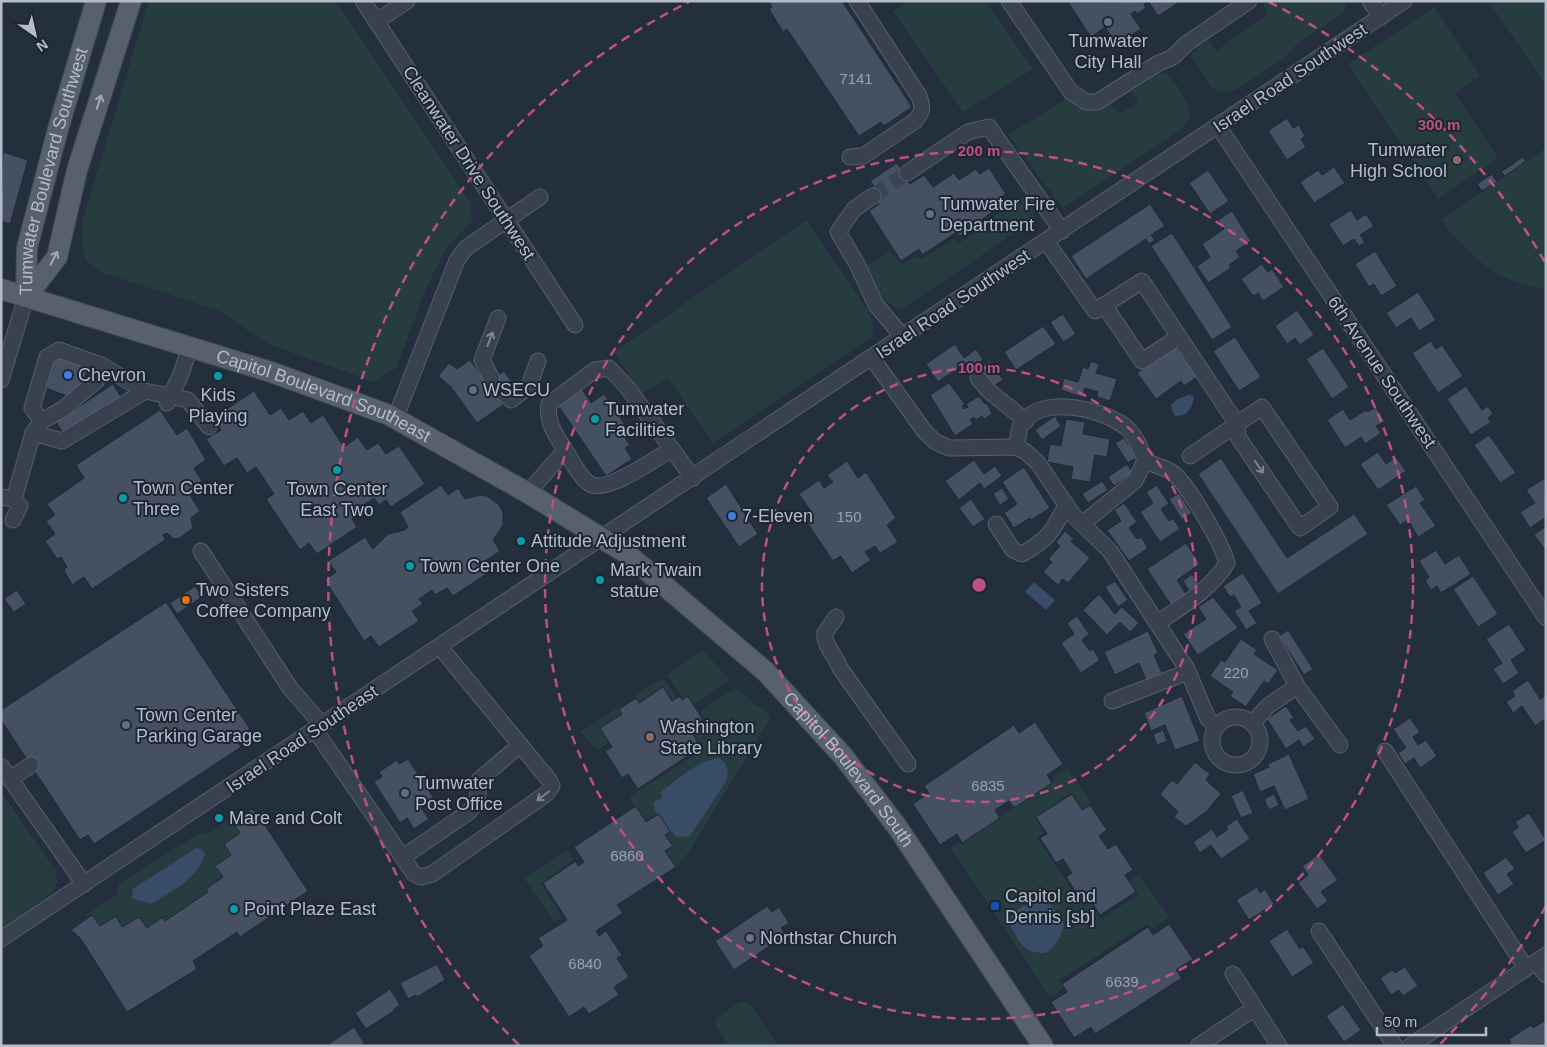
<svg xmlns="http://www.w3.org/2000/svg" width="1547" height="1047" viewBox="0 0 1547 1047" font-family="Arial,sans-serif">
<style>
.green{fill:#263c3f}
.water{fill:#394c67}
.building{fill:#455162;stroke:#1f2835}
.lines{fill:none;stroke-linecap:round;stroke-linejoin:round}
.minor-tunnel{stroke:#3a4453;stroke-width:15;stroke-dasharray:15 8;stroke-linecap:butt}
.minor-casing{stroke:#565f6c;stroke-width:17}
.major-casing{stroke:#414a57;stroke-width:22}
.minor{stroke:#38414e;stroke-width:15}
.major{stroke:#56606e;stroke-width:20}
.oneway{stroke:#a1aab7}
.oneway2{stroke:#7c8592}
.ring{fill:none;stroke:#bd5182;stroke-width:2.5;stroke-dasharray:9 6}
.service-dot{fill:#5c6f8a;stroke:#1d2633;stroke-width:2}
.education-dot{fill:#8d6e63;stroke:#1d2633;stroke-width:2}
.shop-dot{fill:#3f7fe0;stroke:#1d2633;stroke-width:2}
.culture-dot{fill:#0f9aa8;stroke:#1d2633;stroke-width:2}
.food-dot{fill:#e8710a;stroke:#1d2633;stroke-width:2}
.transit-dot{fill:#1a4fb4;stroke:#1d2633;stroke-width:2}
.worship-dot{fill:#6b7280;stroke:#1d2633;stroke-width:2}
.labels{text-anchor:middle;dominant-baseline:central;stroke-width:4;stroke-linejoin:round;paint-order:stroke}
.number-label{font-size:15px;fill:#98a1af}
.poi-label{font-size:18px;fill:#b4bcc9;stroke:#1d2633;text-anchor:start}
.street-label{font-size:18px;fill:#b4bcc9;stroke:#1d2633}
.centre{fill:#bd5182;stroke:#1d2633;stroke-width:2.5}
.ring-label{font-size:15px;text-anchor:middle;font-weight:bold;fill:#bd5182;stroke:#1d2633;stroke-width:4;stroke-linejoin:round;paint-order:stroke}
</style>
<rect width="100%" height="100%" fill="#242f3e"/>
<g class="green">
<polygon points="149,1 336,1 471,203 472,221 446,248 428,284 396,368 374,382 268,344 219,311 101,272 85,260 82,241 83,219"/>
<polygon points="908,1 985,1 1033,69 963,112 893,11"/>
<polygon points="1266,1 1348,2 1344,12 1295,46 1285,57 1234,91 1219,92 1212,88 1193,59 1192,53 1208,40 1216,51 1268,14 1263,4"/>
<polygon points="1488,1 1546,1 1546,85"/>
<polygon points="1434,7 1480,76 1455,93 1498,158 1438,199 1348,64"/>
<path d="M1163,72C1174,77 1191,104 1189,116C1188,122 1184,126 1181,130L1063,208L1008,135L1069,97L1077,107L1103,105L1109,101L1119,114L1138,103L1132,91Z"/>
<path d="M1546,148V289C1500,285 1467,255 1441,220Z"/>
<polygon points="1025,196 1034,211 1035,219 908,305 899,309 887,302 862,269 890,252 902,265 917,256 922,259 954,239 959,243 992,222 993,217"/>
<polygon points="806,220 868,311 873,325 874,335 713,443 668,378 642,394 614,352"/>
<polygon points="703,650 729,680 690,707 667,675"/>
<polygon points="663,678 677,698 672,701 663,687 639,703 634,696"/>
<polygon points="736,688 755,705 763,708 771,717 688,853 676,867 666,852 673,847 653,816 645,820 629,797 704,749 694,734 700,729 697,724 705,720 700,711"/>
<polygon points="618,708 622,714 609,742 598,750 580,732"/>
<polygon points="1068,768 1091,803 1083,809 1072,792 1035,818 1044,833 1037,838 1083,906 1090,902 1101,919 1139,894 1130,881 1139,875 1169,917 1152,929 1147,924 1059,980 1063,989 1050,997 951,848 1055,780 1053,777"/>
<polygon points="1,792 56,871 57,883 53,892 1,929"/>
<polygon points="230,820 240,833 224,844 231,855 216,866 223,877 206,888 208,892 165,921 163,917 147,928 138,917 122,927 115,916 100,926 92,915 83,917 116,895 119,884 196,835 209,833"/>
<polygon points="568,850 574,860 541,883 562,916 554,922 524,878"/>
<polygon points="741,1001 749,1002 778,1046 729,1046 715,1024 717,1018"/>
</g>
<g class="water">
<path d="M1190,394L1194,398C1192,408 1186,419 1174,415L1171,405L1176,400Z"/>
<polygon points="1034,582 1055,600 1046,610 1025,592"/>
<path d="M719,758C728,764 728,770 727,780L690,836L677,837C668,828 653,815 654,802L662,798L661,792C677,780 698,760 719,758Z"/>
<path d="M196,848L201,849L205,854C197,879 172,892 150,904L132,898L133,889Z"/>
<path d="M1037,902C1052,903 1057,910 1064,924C1061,937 1057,946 1045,953C1022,953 1019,941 1009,923C1015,908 1022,906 1037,902Z"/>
</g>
<g class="building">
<polygon points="769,1 842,1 912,107 884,126 881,122 859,136 787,29 783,32 769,9 772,7"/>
<polygon points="1148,1 1144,4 1146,8 1137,14 1135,11 1131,14 1141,29 1116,45 1105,27 1091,37 1068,2 1181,1 1158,16"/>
<polygon points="1287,118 1293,128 1299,125 1305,136 1301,139 1306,147 1287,160 1268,131"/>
<polygon points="3,152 28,160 10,224 1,221"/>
<polygon points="1523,157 1526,161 1505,176 1501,172"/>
<polygon points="897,163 910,184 924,175 933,187 954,173 959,180 976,169 980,174 989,168 1006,194 999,198 1003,204 960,236 957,232 922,255 919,249 901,261 869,211 879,204 870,191 875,188 870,181"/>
<polygon points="1334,167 1345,183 1314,203 1300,182 1318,170 1322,175"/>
<polygon points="1208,170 1229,201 1210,214 1189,183"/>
<polygon points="1492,174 1497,182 1482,191 1477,184"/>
<polygon points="1150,204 1165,226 1151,235 1155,240 1149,244 1146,239 1086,279 1071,256"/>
<polygon points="1351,210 1357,220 1366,214 1374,226 1360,235 1365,242 1359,246 1354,239 1343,246 1329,224"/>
<polygon points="1232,211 1251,241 1236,251 1240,257 1229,265 1231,268 1208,283 1197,266 1210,257 1202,244 1224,229 1218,220"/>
<polygon points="1172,233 1232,327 1212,340 1151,246"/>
<polygon points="1375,251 1397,286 1381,296 1374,284 1369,287 1355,264"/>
<polygon points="1262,264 1268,272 1272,269 1284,287 1263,301 1258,293 1253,296 1241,279"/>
<polygon points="1418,292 1436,320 1419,331 1411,318 1396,328 1386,313"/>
<polygon points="1297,310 1314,335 1300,345 1295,338 1287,344 1275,326"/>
<polygon points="1063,314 1076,334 1063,342 1050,322"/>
<polygon points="1043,326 1056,344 1016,370 1004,352"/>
<polygon points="1235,337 1261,377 1239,391 1213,351"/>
<polygon points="1431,341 1436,349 1442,345 1463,376 1438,393 1412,353"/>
<polygon points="955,344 964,358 976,349 983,360 964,373 960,367 938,382 926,364"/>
<polygon points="1175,346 1197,377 1184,386 1181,381 1156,399 1137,373"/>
<polygon points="1323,348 1349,387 1332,399 1306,359"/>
<polygon points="55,357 89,365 82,386 67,396 46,388"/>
<polygon points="470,360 503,405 477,423 451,387 438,376 449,363 457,369"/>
<polygon points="990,361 1003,380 994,386 980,367"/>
<polygon points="1091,361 1099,364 1096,373 1117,379 1110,401 1097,397 1098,392 1085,388 1082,397 1061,390 1064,378 1078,382 1083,367 1088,369"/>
<polygon points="504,371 511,381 494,394 487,383"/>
<polygon points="949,383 965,404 962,406 964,409 968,407 966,404 979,396 985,404 987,403 992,414 984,419 982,416 976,420 974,417 970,420 973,424 955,436 930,395"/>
<polygon points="113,384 121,397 64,434 56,422"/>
<polygon points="1466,386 1482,410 1488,406 1493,414 1488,418 1491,422 1471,435 1447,399"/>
<polygon points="582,389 591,403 604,394 631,434 625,438 630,445 625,448 632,459 606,476 558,405"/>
<polygon points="254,391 270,415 281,408 289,420 303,411 311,423 323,415 344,447 358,437 367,450 378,443 386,454 399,446 425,484 391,507 386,500 379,505 374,498 359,508 362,513 352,519 357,527 317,554 309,543 300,550 266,499 274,494 256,467 247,473 237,458 224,466 206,439 221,430 213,418"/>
<polygon points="1376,407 1385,421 1376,426 1381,433 1365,444 1361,437 1345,448 1327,420 1343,409 1350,420 1366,410 1367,412"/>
<polygon points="160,410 177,435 187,428 206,460 194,468 202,481 188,492 200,511 191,518 193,528 180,538 174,539 167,533 163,535 165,540 92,589 84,577 72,585 64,570 67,567 61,557 57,559 45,541 55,534 46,521 55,515 47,504 84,478 76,465"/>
<polygon points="1055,416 1061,426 1042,440 1035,430"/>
<polygon points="1066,419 1085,422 1083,434 1110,439 1107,457 1095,455 1090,482 1071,479 1073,467 1047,462 1050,444 1061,446"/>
<polygon points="1489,435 1516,473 1500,483 1474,445"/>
<polygon points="1124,438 1137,457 1128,463 1115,443"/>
<polygon points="1378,452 1386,464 1396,457 1406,471 1378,490 1360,464"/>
<polygon points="1221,458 1287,558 1354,514 1368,534 1278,594 1198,474"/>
<polygon points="974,460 984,474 995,466 1002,476 984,489 980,483 959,500 945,481"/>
<polygon points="847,461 858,478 866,472 896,518 887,525 898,542 880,553 875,546 865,552 871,560 852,573 841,556 833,561 802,515 810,510 799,494 819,480 824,488 833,482 827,475"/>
<polygon points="1127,464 1133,473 1114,486 1108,477"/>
<polygon points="1024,467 1050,508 1031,520 1030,518 1014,528 1004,513 1017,504 1002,482"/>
<polygon points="1545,478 1546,517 1530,528 1520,512 1535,503 1526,490"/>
<polygon points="1102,481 1108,490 1088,503 1082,494"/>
<polygon points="726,484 758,534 739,547 706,498"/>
<polygon points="441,485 448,495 458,488 465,499 480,495 487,496 499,505 503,512 503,525 493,540 500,551 485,561 491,571 453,596 447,588 435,595 432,590 419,599 423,604 412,611 419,621 379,647 371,636 364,641 325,580 336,572 328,561 365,537 373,549 388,534 405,530 408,527 400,512"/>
<polygon points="1157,485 1169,504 1161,509 1169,521 1173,518 1180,529 1160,542 1140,512 1153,503 1146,492"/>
<polygon points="1416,486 1425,500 1420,503 1436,526 1418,537 1408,520 1400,525 1386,505"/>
<polygon points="1002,488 1009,499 1000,505 993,494"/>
<polygon points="1179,493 1192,513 1182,520 1169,499"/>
<polygon points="971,499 985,519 973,527 959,508"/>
<polygon points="1124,503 1137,522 1129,528 1137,539 1141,537 1148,548 1129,561 1107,530 1121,521 1114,510"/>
<polygon points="1546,526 1546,551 1534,535"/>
<polygon points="1065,531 1074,539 1071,541 1090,558 1068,583 1063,579 1058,585 1043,572 1052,562 1048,559 1060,546 1056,542"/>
<polygon points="1186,543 1200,564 1177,580 1186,594 1171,605 1147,569"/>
<polygon points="1436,550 1445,564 1459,555 1471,574 1441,593 1437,586 1431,590 1425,581 1429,577 1419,561"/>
<polygon points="1243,573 1262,603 1249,611 1257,623 1246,630 1234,611 1241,607 1234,595 1230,597 1223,586"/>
<polygon points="1192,574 1199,584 1189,591 1183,581"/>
<polygon points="1473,576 1498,614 1478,627 1453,589"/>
<polygon points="1115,581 1128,600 1118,607 1105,587"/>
<polygon points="195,586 202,597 177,614 170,603"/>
<polygon points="17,590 26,604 14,612 4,599"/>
<polygon points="1099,594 1115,614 1122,607 1139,623 1130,632 1120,622 1107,635 1083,610"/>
<polygon points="1213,597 1238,628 1198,655 1183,634 1206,619 1198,607"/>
<polygon points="166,602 250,729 235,738 241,747 94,844 88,835 80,840 1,720 1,710"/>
<polygon points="1077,616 1089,634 1082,640 1090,651 1093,649 1100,660 1081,673 1061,643 1074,634 1067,623"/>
<polygon points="1509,624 1526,650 1511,660 1519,673 1503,684 1493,669 1502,663 1486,639"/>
<polygon points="1288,630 1313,669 1304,675 1279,636"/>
<polygon points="1148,631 1158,653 1154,655 1162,673 1146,680 1139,663 1115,675 1104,652"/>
<polygon points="1241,639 1257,650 1254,654 1278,670 1268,684 1264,681 1246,707 1230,696 1233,692 1210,676 1221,660 1225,662"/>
<polygon points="1528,680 1540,699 1546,695 1546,718 1535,726 1522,706 1513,713 1506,702 1515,696 1512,691"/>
<polygon points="663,687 672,701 680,696 682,700 688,696 703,720 697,724 699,728 692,733 701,747 638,789 628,774 622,778 605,751 612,747 600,728 622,714 619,709 636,698 639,703"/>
<polygon points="1182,696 1200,741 1175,750 1165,725 1151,731 1144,713"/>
<polygon points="1286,706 1294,718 1290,720 1298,731 1306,726 1315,739 1303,747 1299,740 1286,749 1267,719"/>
<polygon points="1410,718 1420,732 1413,737 1418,745 1426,740 1437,756 1420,768 1414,758 1405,764 1398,753 1406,748 1393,729"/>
<polygon points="1035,722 1063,764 1047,775 1052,783 1014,808 1009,801 995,810 1000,818 962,843 957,834 940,845 913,804 929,793 924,786 1014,725 1019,733"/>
<polygon points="1163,730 1167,741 1157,745 1153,734"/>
<polygon points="1289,754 1309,799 1285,810 1274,786 1260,792 1253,774 1269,767 1268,764"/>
<polygon points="408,759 420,777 425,775 430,784 426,786 434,799 421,808 429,819 414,829 407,818 400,823 374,782 382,777 379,772 397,760 399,764"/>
<polygon points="1195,762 1210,774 1206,780 1221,794 1206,812 1186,826 1174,817 1178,812 1160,794 1172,780 1177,784"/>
<polygon points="1243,790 1253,813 1241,818 1231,796"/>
<polygon points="1072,794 1082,810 1090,805 1107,830 1099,836 1108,849 1116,844 1133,870 1125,875 1136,892 1100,915 1089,898 1082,902 1066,877 1072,873 1063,859 1056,863 1040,838 1047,834 1036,817"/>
<polygon points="1274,794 1279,805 1269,810 1264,799"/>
<polygon points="636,806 646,822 659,814 670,832 665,835 673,846 665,851 676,867 617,905 623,913 596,931 599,936 606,931 622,955 617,958 629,977 614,987 619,995 589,1014 584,1007 569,1017 529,956 543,946 538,938 567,920 543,883 576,861 578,866 584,862 574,847"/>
<polygon points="252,809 259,816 308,891 240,937 237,932 193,961 197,969 127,1012 81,939 71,930 92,915 100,926 116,916 122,927 139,917 147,928 163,917 165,921 208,892 206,889 223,877 215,866 231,855 224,844 240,833 232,822"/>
<polygon points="1529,813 1546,840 1526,853 1512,832 1519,827 1515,822"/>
<polygon points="1237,819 1250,839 1221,859 1211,845 1200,853 1193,842 1212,829 1217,837 1228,829 1226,826"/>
<polygon points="1319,854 1338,880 1321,892 1328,901 1317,909 1298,883 1308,875 1302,866"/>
<polygon points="1506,857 1515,869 1507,874 1514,884 1498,895 1483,873"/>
<polygon points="1257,887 1260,893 1265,889 1274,904 1249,920 1236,900"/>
<polygon points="767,906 772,912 779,907 789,923 781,928 786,935 734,970 715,941"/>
<polygon points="1169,924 1193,959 1176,970 1182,978 1095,1034 1091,1027 1074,1038 1051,1002 1067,992 1062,984 1148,927 1153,935"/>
<polygon points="1287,929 1300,949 1303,946 1314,963 1292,977 1269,941"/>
<polygon points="437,964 445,980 417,997 416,995 408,999 400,983"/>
<polygon points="1405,967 1418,986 1403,996 1399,990 1391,995 1380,978 1392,970 1395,973"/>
<polygon points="390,989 400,1005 393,1010 394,1011 366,1029 355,1013"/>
<polygon points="1343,1004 1361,1030 1344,1042 1326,1016"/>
<polygon points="1546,1020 1546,1044 1506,1046 1511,1043 1509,1039 1531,1025 1533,1028"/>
<polygon points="354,1027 364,1043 360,1046 326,1046"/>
</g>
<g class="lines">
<polyline class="minor-tunnel" points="873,196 907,173"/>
<g class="minor-casing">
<g id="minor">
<polyline points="363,1 575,325"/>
<polyline points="1009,1 1071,92 1086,102 1097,102 1157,64 1173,57 1186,44 1249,1"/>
<polyline points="1370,1 1381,17"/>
<polyline points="377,21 407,1"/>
<polyline points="1218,126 1546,618"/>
<path d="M850,157L863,156L915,121C923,112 923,107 919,96L857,1"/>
<polyline points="907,173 968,132 989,127 1062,231"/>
<polyline points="873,196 854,209 838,232 857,264 876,305 903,337"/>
<polyline points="1046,241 1095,311 1142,281 1237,424 1238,437 1300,528 1330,507 1262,407 1190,456"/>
<polyline points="1104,305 1142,361 1179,337"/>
<polyline points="872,358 925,432 936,442 949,448 1017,447 1026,452 1038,463 1073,515 1110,551 1187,669 1208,719 1217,727"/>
<polyline points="978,378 989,391 1026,421"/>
<polyline points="492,379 482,360 498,318"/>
<polyline points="1,380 26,297"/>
<polyline points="500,390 511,400 529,386 538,361"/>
<polyline points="167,403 181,374 190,347"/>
<polyline points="395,419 457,260 466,248 540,197"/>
<polyline points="42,421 32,408 47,357 59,350 101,365 145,391 188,400 209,427"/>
<polyline points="33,433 62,441 145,391"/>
<path d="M1017,447C1018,441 1018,430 1021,425C1040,393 1104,409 1127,428C1136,436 1141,450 1145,461L1135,481L1082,524"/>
<path d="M672,449C655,459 606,494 590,484C579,477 572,460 565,450C556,435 546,423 549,404L595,370L609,368L627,387L693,478"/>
<path d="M1145,461C1154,465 1166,468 1173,473C1188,484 1222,544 1227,563C1210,590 1184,605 1157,623"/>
<polyline points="528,493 565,450"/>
<polyline points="1,497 14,499 20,506 13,520"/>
<polyline points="14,499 33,433 42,421 63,409 97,380 101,365"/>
<path d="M996,524L1013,550L1022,554C1048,540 1053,531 1066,505"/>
<polyline points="201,551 290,688 322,725"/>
<path d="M836,617L825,633C823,645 836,656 840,668L908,764"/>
<polyline points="1272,639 1297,686"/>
<polyline points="1112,701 1188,672"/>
<circle cx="1236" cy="741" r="24"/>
<polyline points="1252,724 1268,706 1297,686 1340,745"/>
<polyline points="315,730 414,874 421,877 432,874 546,794 552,786 549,780 440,647"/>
<polyline points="1385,751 1526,968"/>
<polyline points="1,766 84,884"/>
<polyline points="10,779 31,765"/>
<polyline points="403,857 469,812 477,801 480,779 520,745"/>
<polyline points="1319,931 1395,1046"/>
<polyline points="1,939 1404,1"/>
<polyline points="1536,962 1546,975"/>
<polyline points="1233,974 1279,1046"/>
<polyline points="1198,1046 1255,1008"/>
<polyline points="1410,1046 1546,955"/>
</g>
</g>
<g class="major-casing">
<g id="major">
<path id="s1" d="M1,289L271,372L389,415L528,493L626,553L766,672L843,756L898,828L1043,1046"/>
<polyline points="26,297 57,257 77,170 131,1"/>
<path id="s2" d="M26,297L27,248L58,129L96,1"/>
</g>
</g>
<use href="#minor" class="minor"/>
<use href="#major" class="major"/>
</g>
<defs><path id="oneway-shaft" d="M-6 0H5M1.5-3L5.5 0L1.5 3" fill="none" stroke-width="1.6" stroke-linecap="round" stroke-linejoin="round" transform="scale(1.25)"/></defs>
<g class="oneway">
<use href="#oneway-shaft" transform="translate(99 102) rotate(-72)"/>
<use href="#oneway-shaft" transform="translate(54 258) rotate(-63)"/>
</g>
<g class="oneway2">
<use href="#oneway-shaft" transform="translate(490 339) rotate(-70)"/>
<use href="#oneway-shaft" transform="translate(1259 467) rotate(56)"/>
<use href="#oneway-shaft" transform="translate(543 796) rotate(143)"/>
</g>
<g class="ring">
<circle cx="979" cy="585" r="217"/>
<circle cx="979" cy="585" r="434"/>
<path d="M1546 906A651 651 0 0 1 1439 1045M519 1045A651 651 0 0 1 689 2M1269 2A651 651 0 0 1 1546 264"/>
</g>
<g class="service-dot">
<circle cx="1108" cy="22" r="5"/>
<circle cx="930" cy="214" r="5"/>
<circle cx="473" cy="390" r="5"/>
<circle cx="126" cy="725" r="5"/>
<circle cx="405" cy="793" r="5"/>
</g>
<g class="education-dot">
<circle cx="1457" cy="160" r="5"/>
<circle cx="650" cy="737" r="5"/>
</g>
<g class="shop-dot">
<circle cx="68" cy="375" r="5"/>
<circle cx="732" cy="516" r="5"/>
</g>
<g class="culture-dot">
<circle cx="218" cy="376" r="5"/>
<circle cx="595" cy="419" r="5"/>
<circle cx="337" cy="470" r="5"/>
<circle cx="123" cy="498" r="5"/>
<circle cx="521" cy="541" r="5"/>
<circle cx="410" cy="566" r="5"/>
<circle cx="600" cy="580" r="5"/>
<circle cx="219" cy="818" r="5"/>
<circle cx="234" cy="909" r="5"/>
</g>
<circle class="food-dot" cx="186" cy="600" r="5"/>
<rect class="transit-dot" x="990" y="901" width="10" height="10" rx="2.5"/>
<circle class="worship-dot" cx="750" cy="938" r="5"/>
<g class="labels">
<g class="number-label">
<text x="856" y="78">7141</text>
<text x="849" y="516">150</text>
<text x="1236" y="672">220</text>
<text x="988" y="785">6835</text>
<text x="627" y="855">6860</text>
<text x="585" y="963">6840</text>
<text x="1122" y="981">6639</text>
</g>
<g class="poi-label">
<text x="1108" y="41" text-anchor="middle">Tumwater<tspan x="1108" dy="21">City Hall</tspan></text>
<text x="1447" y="150" text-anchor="end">Tumwater<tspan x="1447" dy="21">High School</tspan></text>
<text x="940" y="204">Tumwater Fire<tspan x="940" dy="21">Department</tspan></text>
<text x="78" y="375">Chevron</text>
<text x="483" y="390">WSECU</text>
<text x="218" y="395" text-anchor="middle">Kids<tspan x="218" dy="21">Playing</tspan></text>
<text x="605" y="409">Tumwater<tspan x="605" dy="21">Facilities</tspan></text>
<text x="133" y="488">Town Center<tspan x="133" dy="21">Three</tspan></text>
<text x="337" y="489" text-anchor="middle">Town Center<tspan x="337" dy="21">East Two</tspan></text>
<text x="742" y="516">7-Eleven</text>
<text x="531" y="541">Attitude Adjustment</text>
<text x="420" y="566">Town Center One</text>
<text x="610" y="570">Mark Twain<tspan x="610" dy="21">statue</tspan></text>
<text x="196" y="590">Two Sisters<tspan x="196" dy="21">Coffee Company</tspan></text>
<text x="136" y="715">Town Center<tspan x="136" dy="21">Parking Garage</tspan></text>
<text x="660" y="727">Washington<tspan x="660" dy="21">State Library</tspan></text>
<text x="415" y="783">Tumwater<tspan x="415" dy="21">Post Office</tspan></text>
<text x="229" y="818">Mare and Colt</text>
<text x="1005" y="896">Capitol and<tspan x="1005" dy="21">Dennis [sb]</tspan></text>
<text x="244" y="909">Point Plaze East</text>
<text x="760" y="938">Northstar Church</text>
</g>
<g class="street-label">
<text transform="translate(1290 78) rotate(-34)">Israel Road Southwest</text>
<text transform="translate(469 163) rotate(57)">Cleanwater Drive Southwest</text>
<text stroke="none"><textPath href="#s2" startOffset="129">Tumwater Boulevard Southwest</textPath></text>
<text transform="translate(953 304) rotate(-34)">Israel Road Southwest</text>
<text transform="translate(1382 372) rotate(56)">6th Avenue Southwest</text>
<text stroke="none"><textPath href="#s1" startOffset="340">Capitol Boulevard Southeast</textPath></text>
<text transform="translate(302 739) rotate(-34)">Israel Road Southeast</text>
<text stroke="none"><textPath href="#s1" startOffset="994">Capitol Boulevard South</textPath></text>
</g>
</g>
<circle cx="979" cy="585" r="8" class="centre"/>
<g class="ring-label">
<text x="1439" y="130">300 m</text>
<text x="979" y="156">200 m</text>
<text x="979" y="373">100 m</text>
</g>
<rect width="1547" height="1047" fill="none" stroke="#b4bcc9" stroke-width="5"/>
<g transform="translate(35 35) rotate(146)" stroke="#1d2633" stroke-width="4" paint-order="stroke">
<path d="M0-4L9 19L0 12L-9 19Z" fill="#b4bcc9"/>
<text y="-8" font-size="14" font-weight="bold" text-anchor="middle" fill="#b4bcc9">N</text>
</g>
<path d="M1377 1027v8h109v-8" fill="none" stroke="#b4bcc9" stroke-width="2.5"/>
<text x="1384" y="1027" font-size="15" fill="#b4bcc9" stroke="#1d2633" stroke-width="4" paint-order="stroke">50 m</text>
</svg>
